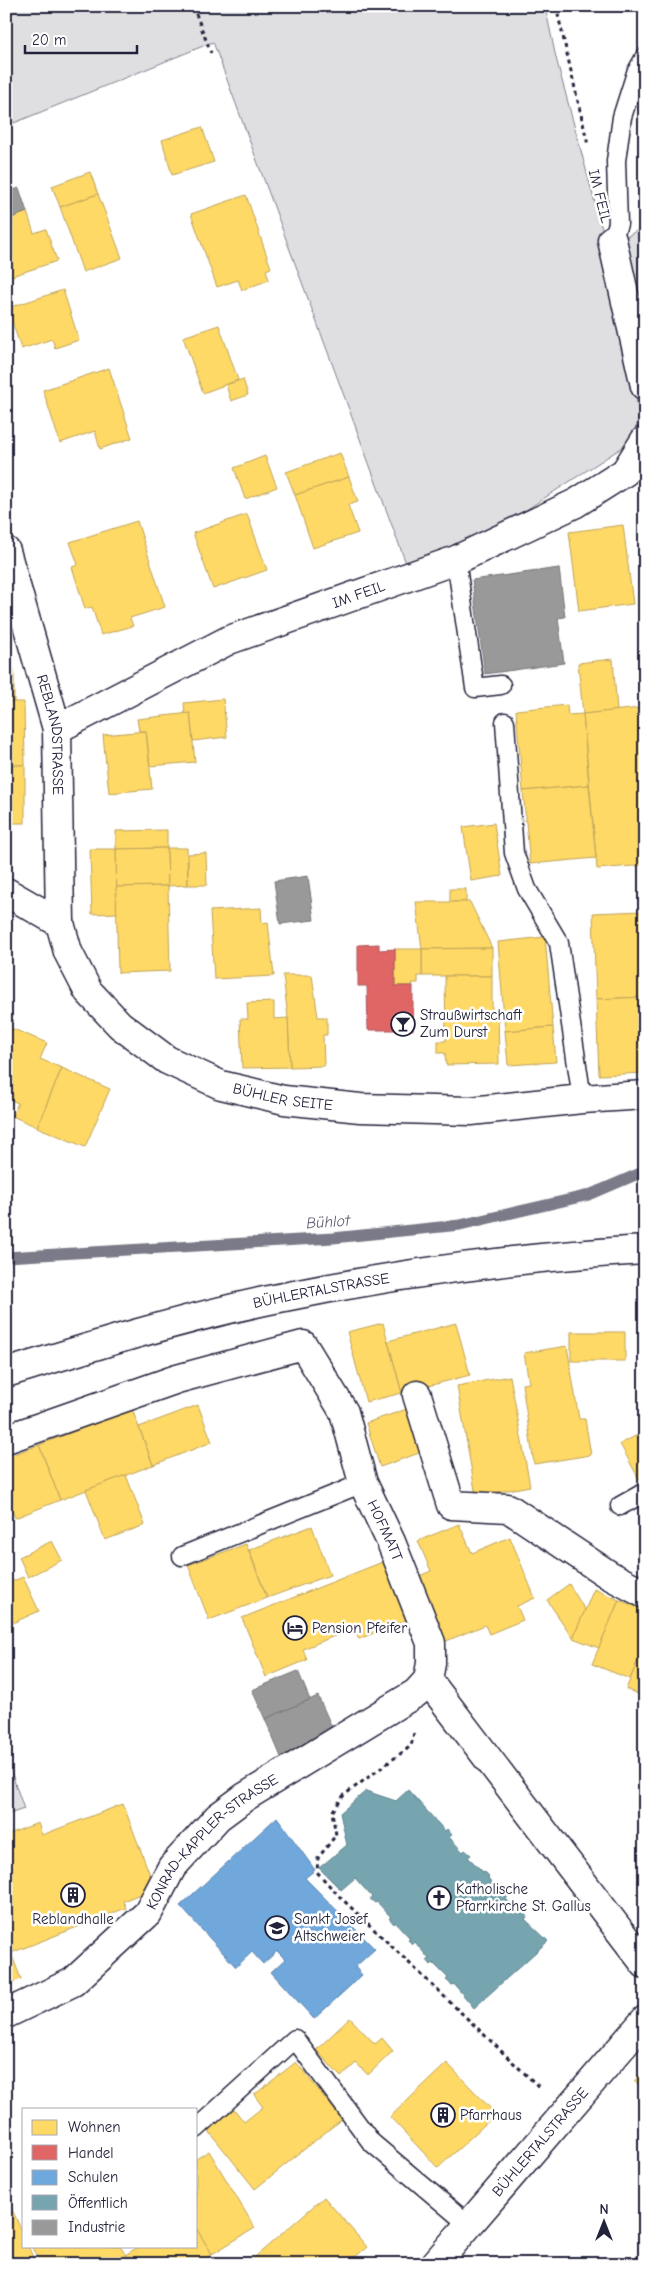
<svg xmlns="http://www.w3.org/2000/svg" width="651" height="2270" viewBox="0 0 651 2270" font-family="'Comic Neue',sans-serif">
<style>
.green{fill:#dfdfe2;stroke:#80808e}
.homes{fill:#ffd966;stroke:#bda259}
.shops{fill:#e06666;stroke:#a75259}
.schools{fill:#6fa8dc;stroke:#5880ac}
.public{fill:#76a5af;stroke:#5d7e8c}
.industry{fill:#999;stroke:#75757d}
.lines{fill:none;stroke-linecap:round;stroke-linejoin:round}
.stream{stroke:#7a7a88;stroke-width:11}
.service-casing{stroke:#22223b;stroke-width:21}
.minor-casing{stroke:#22223b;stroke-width:31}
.secondary-casing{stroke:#22223b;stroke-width:31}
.path{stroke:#22223b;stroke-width:3;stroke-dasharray:4 4;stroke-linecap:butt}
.service{stroke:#fff;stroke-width:18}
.minor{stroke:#fff;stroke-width:28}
.secondary{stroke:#fff;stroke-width:28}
.labels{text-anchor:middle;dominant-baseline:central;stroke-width:5;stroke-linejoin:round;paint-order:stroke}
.street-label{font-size:15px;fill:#22223b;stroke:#fff}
.poi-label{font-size:15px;fill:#22223b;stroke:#fff;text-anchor:start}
.water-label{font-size:16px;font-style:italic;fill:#5c5c6f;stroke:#fff}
</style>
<rect width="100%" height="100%" fill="#fff"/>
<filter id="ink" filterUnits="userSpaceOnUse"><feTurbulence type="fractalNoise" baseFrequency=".02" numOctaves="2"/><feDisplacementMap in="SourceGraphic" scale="10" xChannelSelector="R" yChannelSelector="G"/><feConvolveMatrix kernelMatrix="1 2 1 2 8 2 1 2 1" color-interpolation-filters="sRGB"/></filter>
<g filter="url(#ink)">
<g class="green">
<polygon points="6,6 545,6 556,58 609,255 633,374 639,420 629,443 509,521 407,566 213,42 14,123 6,106"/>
<polygon points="645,226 645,341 624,238"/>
<polygon points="6,1757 24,1809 6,1815"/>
</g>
<g class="homes">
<polygon points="202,127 214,162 172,175 162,140"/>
<polygon points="90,172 98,194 60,207 52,186"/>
<polygon points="98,194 122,258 83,272 60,207"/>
<polygon points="246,195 271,268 266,270 269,280 242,290 238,280 217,287 191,214"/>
<polygon points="27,212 34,233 46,229 57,261 6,278 6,220"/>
<polygon points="63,290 79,340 55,348 52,339 21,349 8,308"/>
<polygon points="219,325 238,380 203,393 183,337"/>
<polygon points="109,368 132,438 100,449 95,431 60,443 43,390"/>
<polygon points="243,379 248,395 231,401 226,385"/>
<polygon points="340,453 349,477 295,495 286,472"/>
<polygon points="265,456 277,487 245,499 234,468"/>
<polygon points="349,477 358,502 348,505 358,533 313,548 295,495"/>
<polygon points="247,514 267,570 213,589 193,533"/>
<polygon points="137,521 165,607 130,618 133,626 101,635 92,607 85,609 72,567 78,565 70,542"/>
<polygon points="623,525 633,604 579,611 569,532"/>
<polygon points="613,659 617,711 583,714 578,663"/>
<rect x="6" y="669" width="8" height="33"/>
<polygon points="223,699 227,737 193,741 190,713 185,714 184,703"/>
<polygon points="6,702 24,702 25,765 6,765"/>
<polygon points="567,705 568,715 583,714 589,785 523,791 516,710"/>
<polygon points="640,708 645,759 645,865 597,869 583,714"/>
<polygon points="190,713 195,762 150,766 146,731 139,731 137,719"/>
<polygon points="146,731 152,789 109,793 103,735"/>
<rect x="6" y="765" width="19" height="58"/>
<polygon points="589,785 596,858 530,864 523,791"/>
<polygon points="494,823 502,876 471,881 463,827"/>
<polygon points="167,830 167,848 116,849 116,831"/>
<polygon points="167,848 168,886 116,887 116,849"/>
<polygon points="167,848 187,848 188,885 168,886"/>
<polygon points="90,849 116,849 117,913 92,914"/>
<polygon points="206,853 207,885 188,885 188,854"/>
<polygon points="168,886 170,971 118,973 116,887"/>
<rect x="450" y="889" width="16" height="13"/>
<polygon points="416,902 470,902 492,948 422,949"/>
<polygon points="261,908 262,923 268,922 274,976 214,979 210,911"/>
<polygon points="643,911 645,997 596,999 593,913"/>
<polygon points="545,937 553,1027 505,1031 498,942"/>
<polygon points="492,948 492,976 422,976 422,949"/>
<polygon points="395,949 422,949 422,976 418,976 418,983 412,983 413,986 395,986"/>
<polygon points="283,975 312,975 318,1017 327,1017 327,1035 323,1035 324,1066 290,1067 288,1018"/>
<polygon points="445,976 492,976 492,1010 498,1010 499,1064 446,1065 445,1053 438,1053 438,1041 446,1041"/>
<polygon points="645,997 645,1073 599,1075 596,999"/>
<polygon points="274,1002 274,1019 288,1018 290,1067 242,1068 240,1019 248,1019 247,1003"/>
<polygon points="6,1026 47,1043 40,1059 62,1068 37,1127 12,1116 18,1103 6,1098"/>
<polygon points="553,1027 556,1062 508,1065 505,1031"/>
<polygon points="62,1068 110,1089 85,1147 37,1127"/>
<polygon points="383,1323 402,1393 366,1402 347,1332"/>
<polygon points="456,1323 470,1375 402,1393 388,1341"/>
<rect x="571" y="1332" width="54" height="29"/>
<polygon points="567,1346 579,1419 585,1419 591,1455 534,1464 522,1384 529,1383 524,1353"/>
<polygon points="510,1376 530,1486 476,1496 457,1386"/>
<polygon points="198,1405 212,1442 153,1465 139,1427"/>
<polygon points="132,1409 153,1465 60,1500 39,1445"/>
<polygon points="407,1409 422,1452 380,1467 366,1423"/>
<polygon points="645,1431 645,1478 640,1481 620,1444"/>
<polygon points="39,1445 60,1500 15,1518 6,1495 6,1457"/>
<polygon points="126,1475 145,1525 105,1540 86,1490"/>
<polygon points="459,1524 472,1553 510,1537 535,1598 517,1606 523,1620 489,1634 485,1625 439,1644 412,1579 431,1571 418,1541"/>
<polygon points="312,1526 330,1575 267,1598 249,1550"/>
<polygon points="52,1541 62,1560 28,1577 19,1557"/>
<polygon points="246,1544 267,1598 209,1620 188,1565"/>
<polygon points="390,1559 414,1617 359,1639 354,1628 303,1649 307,1660 266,1677 242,1618"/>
<polygon points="23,1577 39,1611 6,1626 6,1584"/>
<polygon points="569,1584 585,1610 573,1638 547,1600"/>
<polygon points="594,1589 619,1600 599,1648 573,1638"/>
<polygon points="619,1600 645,1610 645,1644 630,1679 592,1664"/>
<polygon points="645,1644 645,1697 626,1689"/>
<polygon points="645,1797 645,1812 637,1803"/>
<polygon points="123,1804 155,1888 123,1901 126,1908 11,1953 21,1979 6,1984 6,1835 38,1823 42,1835"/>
<polygon points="350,2018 375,2044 382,2038 393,2051 368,2075 356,2063 341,2077 316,2050"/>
<polygon points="296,2062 342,2119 255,2189 208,2130 234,2109 244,2122 263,2107 254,2095"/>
<polygon points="447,2063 496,2114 438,2168 390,2117"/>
<polygon points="645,2070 645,2091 634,2081"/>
<polygon points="209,2151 255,2228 212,2254 196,2228 196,2159"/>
<polygon points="6,2196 24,2236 24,2246 28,2246 36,2264 6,2264"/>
<polygon points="324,2197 367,2247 347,2264 247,2264"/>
<polygon points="196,2228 212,2254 196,2264 131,2264 125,2255 140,2246 196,2246"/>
<polygon points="32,2246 120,2246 131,2264 42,2264"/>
</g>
<polygon class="shops" points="379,944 379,950 395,949 395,986 413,986 413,1030 368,1030 367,986 358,986 358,945"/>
<polygon class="schools" points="277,1817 315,1870 305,1878 375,1949 355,1967 362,1975 314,2019 271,1972 285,1959 277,1951 263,1964 252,1952 236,1967 180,1906"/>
<polygon class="public" points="408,1790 445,1831 447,1829 452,1835 449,1837 463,1852 465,1850 471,1855 468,1857 483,1872 484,1871 489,1876 488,1878 498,1890 500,1887 508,1896 506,1899 520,1914 523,1911 527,1917 525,1919 548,1941 474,2008 454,1984 452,1985 446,1980 448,1978 433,1963 431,1965 427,1960 429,1959 415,1942 412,1944 408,1940 410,1938 395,1922 394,1924 389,1918 391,1917 377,1902 375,1903 370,1899 372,1897 355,1878 341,1890 319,1868 347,1845 340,1813 366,1791 396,1801"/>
<g class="industry">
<polygon points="19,188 27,212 6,220 6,193"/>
<polygon points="559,568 565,617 558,618 564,663 485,674 472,580"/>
<polygon points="308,876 314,920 280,924 274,881"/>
<polygon points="298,1671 310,1700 265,1719 252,1690"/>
<polygon points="318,1696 335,1734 281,1757 265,1719"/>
</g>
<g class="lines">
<polyline class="stream" points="6,1257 333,1238 460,1225 589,1195 645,1171"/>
<g class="service-casing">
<g id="service">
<polyline points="612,240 618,224 616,161 622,117 636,73 645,57"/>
<polyline points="456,560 475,688 501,685"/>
<polyline points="505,722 514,853 527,889 559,943 582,1099"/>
<polyline points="620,1506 645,1492"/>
<polyline points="182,1556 363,1483"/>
<polyline points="196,2129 295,2039 371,2142 468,2224"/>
</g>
</g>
<g class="minor-casing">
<g id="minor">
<polyline points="612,240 645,386"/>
<path id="s1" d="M6,551L57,729L60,923L68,952L88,991L120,1025L167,1060L221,1085L284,1100L360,1108L471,1111L582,1099L645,1095"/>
<path id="s2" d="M57,729L229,640L456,560L576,503L625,472L645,440"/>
<polyline points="6,892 60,923"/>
<polyline points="417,1395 451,1505 508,1508 609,1575 645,1594"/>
<path id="s3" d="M6,1439L177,1379L303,1345L344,1412L363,1483L391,1542L431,1643V1663L428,1680L645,1964"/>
<path id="s4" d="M6,2014L73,1982L148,1913L172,1867L218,1817L245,1797L416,1693L428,1680"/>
<path id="s5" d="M435,2264L645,2020"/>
</g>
</g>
<g class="secondary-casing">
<g id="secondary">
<path id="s6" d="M6,1373C93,1346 180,1319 269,1300C393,1274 519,1257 645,1250"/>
</g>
</g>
<g class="path">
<polyline points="193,6 211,53"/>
<polyline points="556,6 588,145"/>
<polyline points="414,1733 411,1746 344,1795 332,1812 336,1835 318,1858 317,1872 339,1896 541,2089"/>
</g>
<use href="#service" class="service"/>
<use href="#minor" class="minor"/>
<use href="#secondary" class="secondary"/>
</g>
</g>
<defs>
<g id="bar-ring" transform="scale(1.25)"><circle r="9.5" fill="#fff" stroke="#22223b" stroke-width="1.5"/><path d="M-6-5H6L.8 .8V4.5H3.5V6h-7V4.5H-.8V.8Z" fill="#22223b"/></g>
<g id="hotel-ring" transform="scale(1.25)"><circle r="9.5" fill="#fff" stroke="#22223b" stroke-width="1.5"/><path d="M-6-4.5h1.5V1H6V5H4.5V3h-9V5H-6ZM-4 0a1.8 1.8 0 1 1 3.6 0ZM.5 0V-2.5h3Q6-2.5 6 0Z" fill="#22223b"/></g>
<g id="building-ring" transform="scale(1.25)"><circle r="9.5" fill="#fff" stroke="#22223b" stroke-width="1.5"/><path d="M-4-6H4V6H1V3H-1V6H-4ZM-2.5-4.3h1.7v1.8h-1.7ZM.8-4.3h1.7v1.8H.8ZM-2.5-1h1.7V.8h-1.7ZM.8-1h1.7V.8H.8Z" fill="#22223b"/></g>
<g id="church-ring" transform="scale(1.25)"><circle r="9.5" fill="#fff" stroke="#22223b" stroke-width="1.5"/><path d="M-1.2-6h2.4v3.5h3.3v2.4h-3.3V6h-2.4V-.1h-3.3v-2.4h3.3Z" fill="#22223b"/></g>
<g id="school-ring" transform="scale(1.25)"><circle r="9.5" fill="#fff" stroke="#22223b" stroke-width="1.5"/><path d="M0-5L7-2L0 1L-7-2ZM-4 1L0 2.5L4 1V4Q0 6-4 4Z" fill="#22223b"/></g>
</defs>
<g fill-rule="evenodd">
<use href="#bar-ring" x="403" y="1024"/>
<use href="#hotel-ring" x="295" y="1628"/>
<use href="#building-ring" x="73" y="1895"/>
<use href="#church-ring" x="439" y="1898"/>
<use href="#school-ring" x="277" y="1928"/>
<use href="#building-ring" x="443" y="2115"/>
</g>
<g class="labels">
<g class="street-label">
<text transform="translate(600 196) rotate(76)">IM FEIL</text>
<text stroke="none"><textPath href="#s2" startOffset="331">IM FEIL</textPath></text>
<text stroke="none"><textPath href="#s1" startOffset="190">REBLANDSTRASSE</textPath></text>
<text stroke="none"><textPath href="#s1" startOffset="681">BÜHLER SEITE</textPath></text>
<text stroke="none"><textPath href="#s6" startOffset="326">BÜHLERTALSTRASSE</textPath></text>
<text stroke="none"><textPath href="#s3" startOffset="516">HOFMATT</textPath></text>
<text stroke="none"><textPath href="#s4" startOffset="274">KONRAD-KAPPLER-STRASSE</textPath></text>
<text stroke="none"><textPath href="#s5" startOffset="161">BÜHLERTALSTRASSE</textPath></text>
</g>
<g class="poi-label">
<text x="420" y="1015">Straußwirtschaft<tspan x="420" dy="17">Zum Durst</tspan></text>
<text x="312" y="1628">Pension Pfeifer</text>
<text x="456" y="1889">Katholische<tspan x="456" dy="17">Pfarrkirche St. Gallus</tspan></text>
<text x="73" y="1919" text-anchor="middle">Reblandhalle</text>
<text x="294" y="1919">Sankt Josef<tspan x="294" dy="17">Altschweier</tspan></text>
<text x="460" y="2115">Pfarrhaus</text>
</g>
<g class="water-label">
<text transform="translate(328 1222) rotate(-4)">Bühlot</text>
</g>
</g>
<rect width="651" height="2270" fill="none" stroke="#fff" stroke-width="25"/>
<rect x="12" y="12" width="626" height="2245" fill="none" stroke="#22223b" stroke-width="2" filter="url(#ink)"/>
<rect x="22" y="2108" width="175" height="140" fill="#ffffff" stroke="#a7a7b1"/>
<rect x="32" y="2120" width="25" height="15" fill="#ffd966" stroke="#a7a7b1"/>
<text x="68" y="2132" font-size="15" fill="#22223b">Wohnen</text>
<rect x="32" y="2145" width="25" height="15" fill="#e06666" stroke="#a7a7b1"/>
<text x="68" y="2158" font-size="15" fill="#22223b">Handel</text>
<rect x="32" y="2170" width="25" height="15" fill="#6fa8dc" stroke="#a7a7b1"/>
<text x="68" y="2182" font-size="15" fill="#22223b">Schulen</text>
<rect x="32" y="2195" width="25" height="15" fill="#76a5af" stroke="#a7a7b1"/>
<text x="68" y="2208" font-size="15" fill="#22223b">Öffentlich</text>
<rect x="32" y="2220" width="25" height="15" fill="#999999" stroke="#a7a7b1"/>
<text x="68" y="2232" font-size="15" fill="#22223b">Industrie</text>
<g transform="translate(604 2222)" stroke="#ffffff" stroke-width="4" paint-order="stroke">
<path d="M0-4L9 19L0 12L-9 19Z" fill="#22223b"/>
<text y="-8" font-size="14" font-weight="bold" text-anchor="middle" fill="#22223b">N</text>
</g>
<path d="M25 45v8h112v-8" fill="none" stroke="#22223b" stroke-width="2.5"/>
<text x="32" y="45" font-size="15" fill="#22223b" stroke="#ffffff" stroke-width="4" paint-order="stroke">20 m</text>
</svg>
